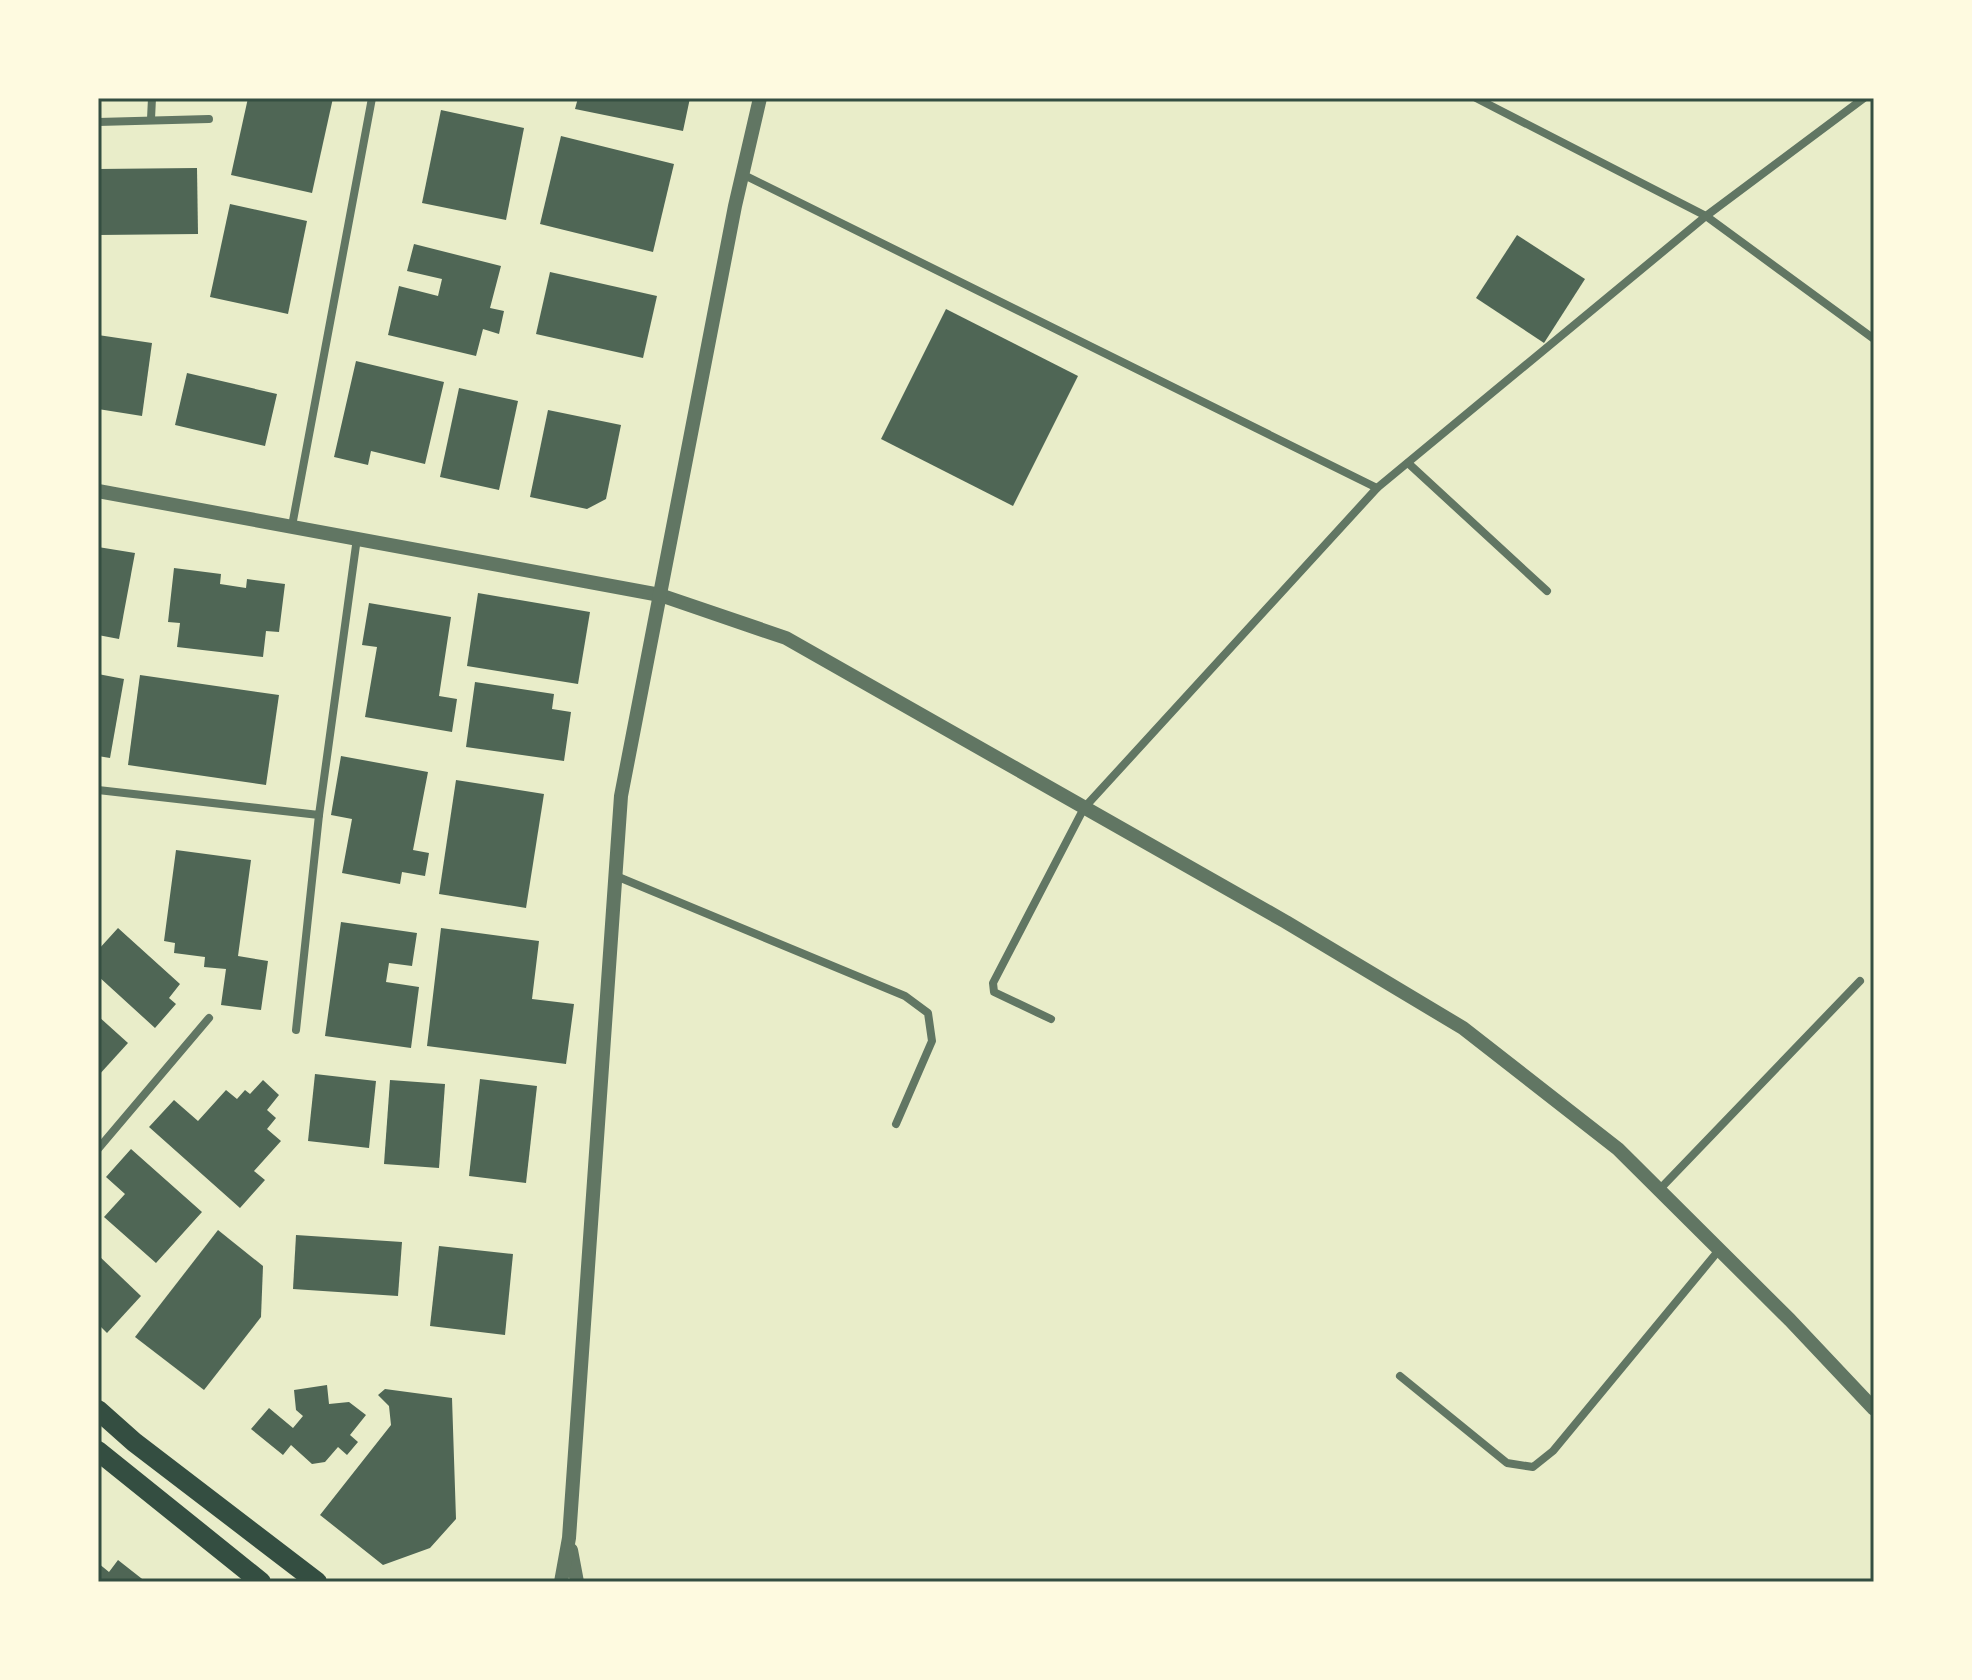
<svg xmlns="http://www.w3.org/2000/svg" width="1972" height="1680" viewBox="0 0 1972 1680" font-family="'Space Grotesk',sans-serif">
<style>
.building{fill:#4f6655}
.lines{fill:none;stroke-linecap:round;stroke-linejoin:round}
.minor{stroke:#617663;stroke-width:8}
.tertiary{stroke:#617663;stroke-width:14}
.primary{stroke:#344e41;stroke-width:20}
.neatline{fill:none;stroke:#344e41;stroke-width:3}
</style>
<rect width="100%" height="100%" fill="#e9edc9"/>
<g class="building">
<polygon points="248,98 333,98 312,193 231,175"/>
<polygon points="578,98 690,98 683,131 575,109"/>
<polygon points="441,110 524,128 506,220 422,203"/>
<polygon points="561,136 674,164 653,252 540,224"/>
<polygon points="197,168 198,234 98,235 98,169"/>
<polygon points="230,204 307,221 288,314 210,297"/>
<polygon points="1517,235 1585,279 1544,343 1476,298"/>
<polygon points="414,244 501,266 490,308 504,311 499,334 483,329 476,356 388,335 399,286 438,296 442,279 407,271"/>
<polygon points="550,272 657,296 643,358 536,334"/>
<polygon points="946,309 1078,376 1013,506 881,439"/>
<polygon points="98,335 152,343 142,416 98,409"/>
<polygon points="356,361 444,382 425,464 371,451 368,465 334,457"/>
<polygon points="187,373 277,394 265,446 175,425"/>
<polygon points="459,388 518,401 499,490 440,477"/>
<polygon points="548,410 621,425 606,499 587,509 530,497"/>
<polygon points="98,547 135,553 119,639 98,635"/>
<polygon points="174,568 221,574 220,584 246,588 247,579 285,584 279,632 266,631 263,657 177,647 180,623 168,622"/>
<polygon points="478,593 590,612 578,684 467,666"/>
<polygon points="369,603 451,617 439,696 457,699 452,732 365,717 377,647 362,645"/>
<polygon points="98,674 124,679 110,758 98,756"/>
<polygon points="140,675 279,695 266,785 128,765"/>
<polygon points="475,682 554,694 552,709 571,712 564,761 466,747"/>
<polygon points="341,756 428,772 413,850 429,853 425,876 402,872 400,884 342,873 352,819 331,815"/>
<polygon points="456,780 544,794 526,908 439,894"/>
<polygon points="176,850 251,860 238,956 268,961 261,1010 221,1005 226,969 204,967 205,957 174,953 175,943 164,941"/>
<polygon points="341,922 417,933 412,966 389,963 386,982 419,987 411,1048 325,1036"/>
<polygon points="118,928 180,984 169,998 176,1004 155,1028 98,976 98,950"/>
<polygon points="441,928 539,941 532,999 574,1004 566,1064 427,1046"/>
<polygon points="98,1016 128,1043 98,1076"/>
<polygon points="315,1074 376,1081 369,1148 308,1141"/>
<polygon points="480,1079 537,1086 526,1183 469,1176"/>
<polygon points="263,1080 279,1095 267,1110 276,1118 267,1129 281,1141 254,1171 265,1180 240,1208 149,1127 174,1100 198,1121 226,1090 237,1099 245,1090 250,1094"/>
<polygon points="390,1080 445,1084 439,1168 384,1164"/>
<polygon points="131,1149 202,1212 156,1263 104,1217 125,1194 106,1177"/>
<polygon points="218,1230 263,1266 261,1317 204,1390 135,1337"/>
<polygon points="296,1235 402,1242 398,1296 293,1289"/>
<polygon points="439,1246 513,1254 505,1335 430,1326"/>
<polygon points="98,1255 141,1296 107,1333 98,1324"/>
<polygon points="327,1385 329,1404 349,1402 366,1415 350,1435 358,1442 347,1455 338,1447 325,1462 312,1464 291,1445 283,1455 251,1429 269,1408 293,1428 303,1416 296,1410 294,1390"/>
<polygon points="385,1389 452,1398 456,1519 430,1548 383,1565 320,1515 391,1425 389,1406 378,1395"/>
<polygon points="118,1560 146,1582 98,1582 98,1563 109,1572"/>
</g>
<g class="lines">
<g class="minor">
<polyline points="1476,98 1706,216 1874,339"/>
<polyline points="151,119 152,98"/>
<polyline points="98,122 209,119"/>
<polyline points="742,174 1377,488 1084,808 993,983 994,992 1051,1019"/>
<polyline points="1408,463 1547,591"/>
<polyline points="1377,488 1706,216 1864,98"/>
<polyline points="292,526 372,98"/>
<polyline points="98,790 319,815 357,538"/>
<polyline points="616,876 905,996 928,1013 932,1041 896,1124"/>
<polyline points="296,1030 319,815"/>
<polyline points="98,1149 209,1018"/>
<polyline points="1659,1190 1860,981"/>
<polyline points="1400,1376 1507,1463 1533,1467 1553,1451 1719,1250"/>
</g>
<g class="tertiary">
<polyline points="98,491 660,595 786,638 1286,922 1463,1028 1618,1149 1790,1320 1874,1409"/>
<polyline points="571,1550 577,1582"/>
<polyline points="561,1582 569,1538 621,796 735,206 760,98"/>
</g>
<g class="primary">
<polyline points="98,1410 134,1442 317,1582"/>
<polyline points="98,1451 261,1582"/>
</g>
</g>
<rect width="1972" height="1680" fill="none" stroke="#fefae0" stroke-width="200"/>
<rect x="100" y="100" width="1772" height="1480" class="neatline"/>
</svg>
